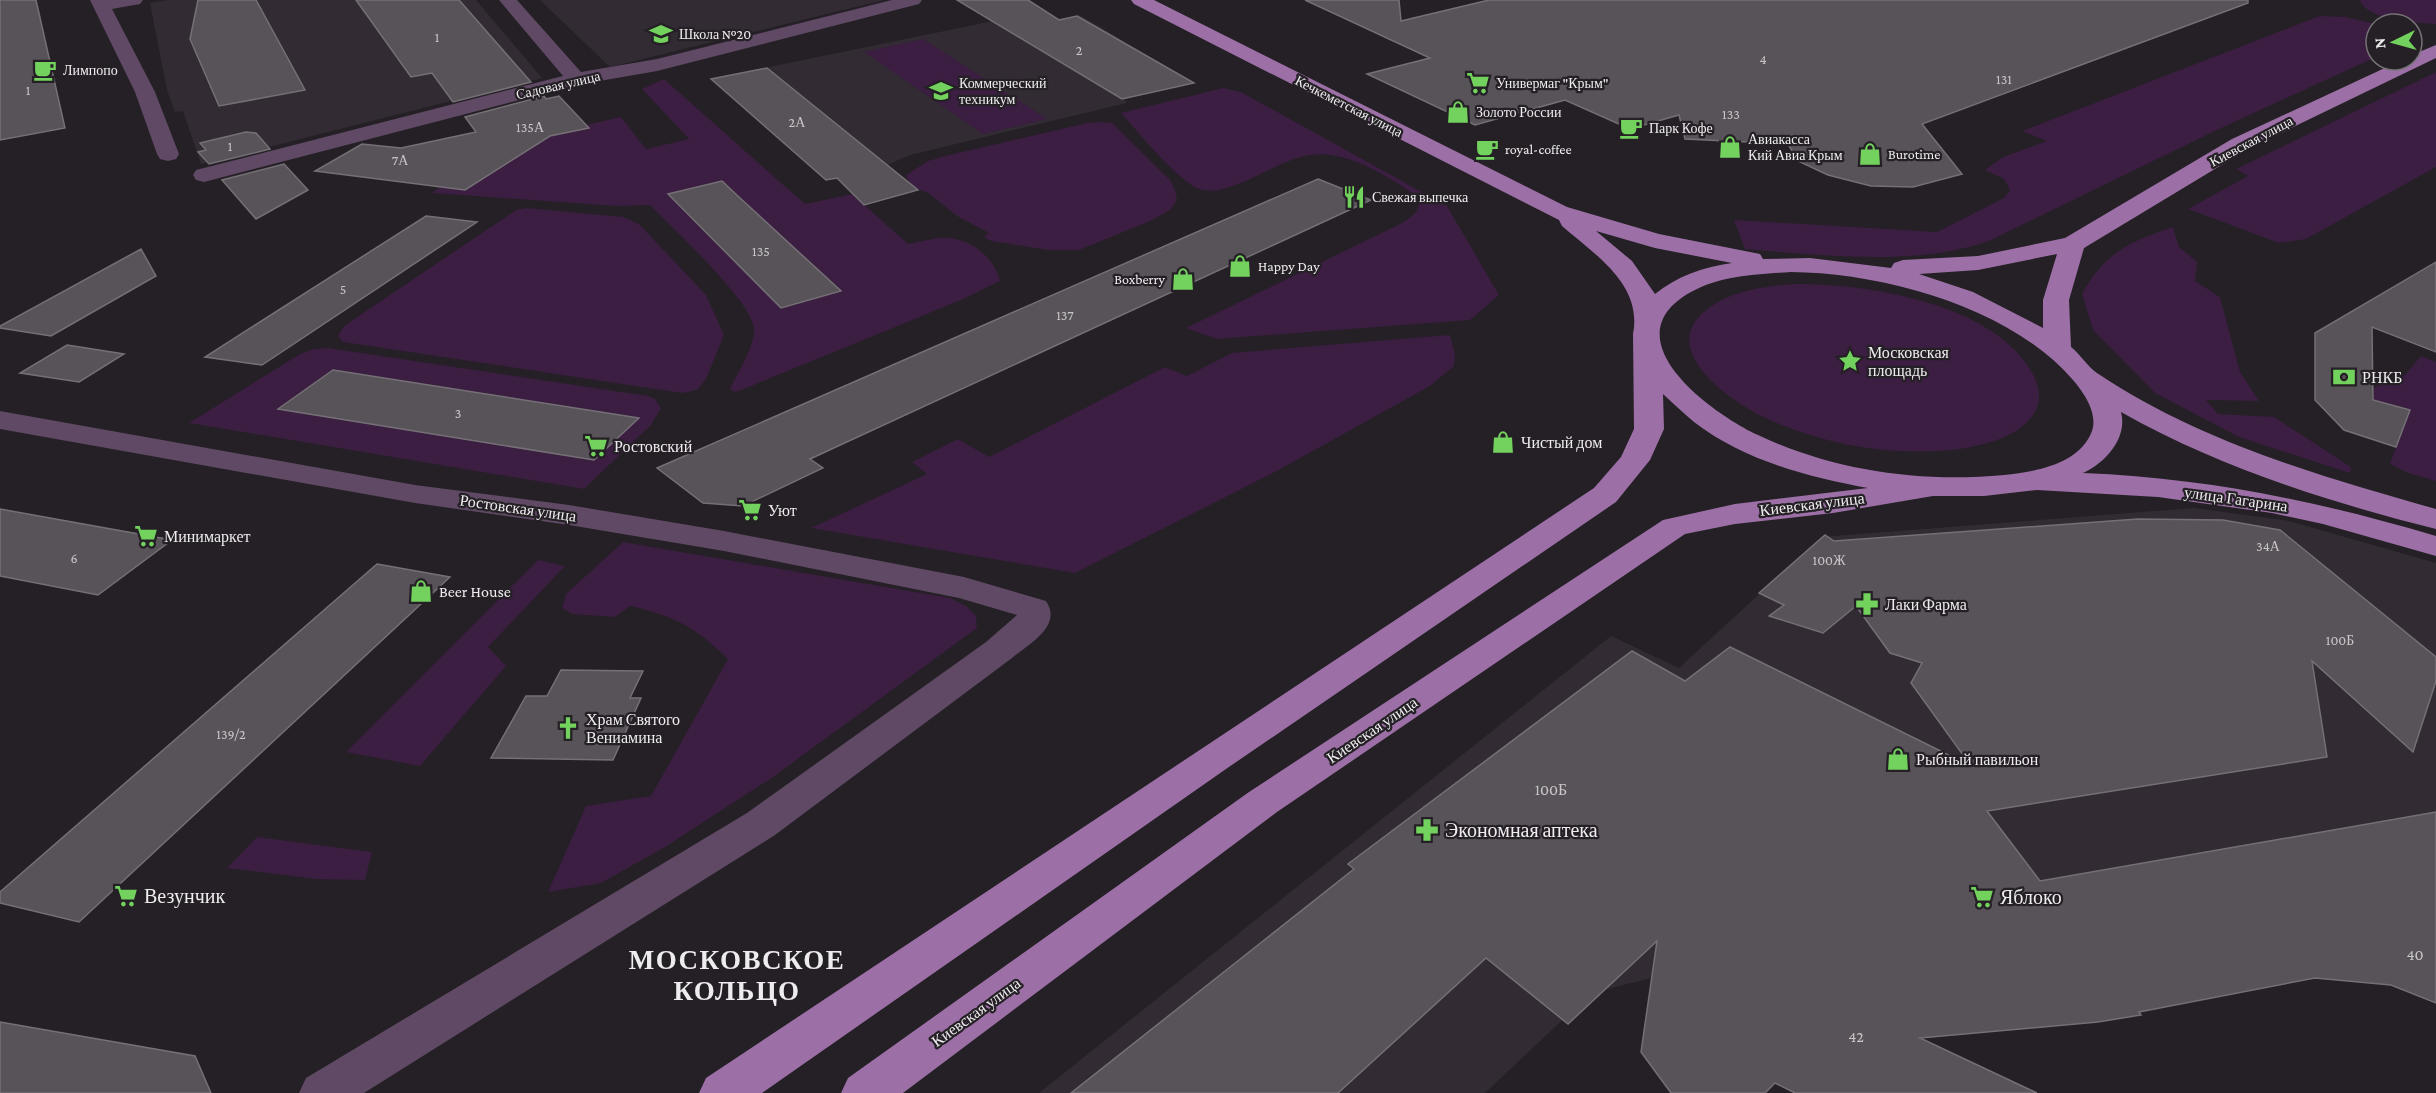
<svg xmlns="http://www.w3.org/2000/svg" width="2436" height="1093" viewBox="0 0 2436 1093" font-family="'Crimson Pro',serif">
<style>
.built{fill:#322b34}
.green{fill:#3b1e41}
.building{fill:#575358;stroke:#747075;stroke-width:1.5}
.lines{fill:none;stroke-linecap:round;stroke-linejoin:round}
.minor{fill:#5f4964;fill-rule:evenodd}
.major{fill:#9c70a6;fill-rule:evenodd}
.labels{text-anchor:middle;dominant-baseline:central;stroke-width:4.5;stroke-linejoin:round;paint-order:stroke}
.far-poi-label{font-size:14px;fill:#efecef;stroke:#242025;text-anchor:start}
.number-label{font-size:14px;fill:#c9c6c9}
.far-street-label{font-size:14px;fill:#efecef;stroke:#242025}
.poi-label{font-size:16px;fill:#efecef;stroke:#242025;text-anchor:start}
.street-label{font-size:16px;fill:#efecef;stroke:#242025}
.near-number-label{font-size:16px;fill:#c9c6c9}
.near-poi-label{font-size:20px;fill:#efecef;stroke:#242025;text-anchor:start}
.near-district-label{font-size:27px;font-weight:bold;letter-spacing:1.5px;fill:#efecef;stroke:#242025}
</style>
<rect width="100%" height="100%" fill="#242025"/>
<g class="built">
<polygon points="168,0 476,0 542,78 201,164 183,111 175,112 167,90 150,3"/>
<polygon points="540,0 884,0 610,67"/>
<polygon points="1080,15 1194,83 1123,99 1127,103 910,155 887,165 826,180 711,79 993,21 1007,30"/>
<polygon points="2194,508 2289,521 2436,563 2436,853 1695,967 1591,993 1485,1093 1039,1093 1611,636 1679,668 1821,537"/>
</g>
<g class="green">
<path d="M2360,0H2436V24C2418,23 2365,20 2360,0Z"/>
<path d="M2320,16L2345,17L2376,24V57L2219,129L1989,241C1916,267 1821,255 1745,249L1734,220L1937,232L2004,198L2010,190L2004,179L1985,170L2003,157L2047,141L2022,131Z"/>
<polygon points="923,39 1047,119 983,134 864,52"/>
<polygon points="2436,72 2436,167 2306,239 2279,243 2188,209 2248,176 2236,169"/>
<path d="M664,79L805,204L877,189L861,202L908,244C919,242 930,239 940,238C967,236 994,255 1000,281L961,300L744,389L735,392L730,389C738,372 754,348 754,329C753,302 671,227 650,205L617,206L432,193L464,170L515,159L510,145L588,128L586,125L621,117L646,149L689,139L642,89Z"/>
<path d="M1223,88L1241,92L1447,206L1499,295L1470,320L1217,339L1186,328L1402,223C1413,216 1420,212 1419,198C1392,178 1345,149 1311,155C1288,158 1265,173 1243,182C1229,187 1215,194 1199,189C1179,182 1136,130 1121,113Z"/>
<path d="M1102,122L1112,123L1170,180L1175,190L1177,200L1170,210L1148,222L1079,250H1048L991,241L984,237L989,233L957,216L927,192C918,191 908,183 906,175L928,161L945,156L1087,123Z"/>
<polygon points="526,208 623,217 639,224 706,295 724,335 706,379 697,390 682,393 343,342 338,336 344,326 516,210"/>
<path d="M2173,227L2179,247L2197,262L2195,281L2220,297L2240,372L2259,401L2206,400L2218,414L2274,417L2351,467L2350,473L2239,437L2155,393L2093,330L2082,294C2105,252 2129,242 2173,227Z"/>
<path d="M1792,284C1864,283 1989,302 2030,369C2038,382 2043,398 2035,412C2022,436 1985,445 1960,449C1896,457 1829,446 1770,420C1733,404 1651,348 1710,307C1734,290 1764,287 1792,284Z"/>
<polygon points="1450,335 1455,355 1454,366 1430,386 1275,472 1075,573 811,528 927,474 912,462 958,439 989,457 1165,367 1187,376 1232,353"/>
<polygon points="328,348 648,396 655,399 661,408 651,425 584,489 189,423 300,354 314,349"/>
<polygon points="2421,356 2436,362 2436,481 2408,473 2390,464 2410,410 2374,400 2373,388 2405,375"/>
<path d="M623,542L950,598L966,606L976,616L977,628L773,777L665,847L601,883L548,892L586,806L651,796L728,659C693,626 677,617 630,606L615,617L572,614L562,608L566,594Z"/>
<polygon points="538,560 565,566 488,647 506,666 420,766 346,752"/>
<polygon points="257,837 372,852 365,880 316,879 227,868"/>
</g>
<g class="building">
<polygon points="0,0 36,0 65,128 0,140"/>
<polygon points="198,0 256,0 305,90 219,106 190,39"/>
<polygon points="356,0 459,0 531,82 453,102 432,73 411,77"/>
<polygon points="957,0 1028,0 1059,20 1077,16 1194,83 1122,99"/>
<polygon points="1305,0 1399,0 1401,21 1489,0 2248,0 2248,3 1922,124 1962,174 1913,187 1871,186 1828,175 1798,161 1788,144 1685,139 1679,115 1630,129 1565,100 1475,125 1367,74 1430,58"/>
<polygon points="767,68 918,190 864,205 837,178 826,180 711,79"/>
<polygon points="544,96 546,99 559,96 589,128 550,136 465,190 315,171 362,144 401,148 476,132 465,117"/>
<polygon points="246,132 256,133 270,149 209,164 198,152 206,150 200,143"/>
<polygon points="284,164 308,190 256,219 222,180"/>
<polygon points="1318,179 1371,200 810,459 823,468 743,506 703,503 657,468"/>
<polygon points="722,181 740,198 841,291 781,308 668,194"/>
<polygon points="426,216 477,222 262,365 205,357"/>
<polygon points="141,249 156,276 51,336 0,328 0,326"/>
<polygon points="2436,262 2436,352 2372,327 2373,400 2410,410 2396,447 2344,430 2315,400 2315,333"/>
<polygon points="67,345 124,354 79,382 20,373"/>
<polygon points="333,370 639,418 594,460 278,409"/>
<polygon points="0,509 172,540 98,595 0,576"/>
<polygon points="2138,519 2223,520 2280,530 2436,657 2436,681 2413,752 2312,661 2327,757 1987,811 2040,881 2436,812 2436,1003 2391,985 2315,978 2139,1012 2141,1015 2098,1022 1920,1038 2037,1093 1795,1093 1775,1083 1765,1093 1671,1093 1641,1052 1657,941 1568,1024 1486,958 1338,1093 1071,1093 1354,869 1348,864 1632,651 1685,681 1730,647 1971,766 1911,683 1922,663 1890,653 1856,606 1823,633 1769,616 1784,605 1759,593 1825,535 1834,541"/>
<polygon points="377,564 450,577 79,922 0,903 0,892"/>
<polygon points="561,670 643,671 630,698 641,698 613,760 491,758 526,696 547,696"/>
<polygon points="0,1022 195,1056 211,1093 0,1093"/>
</g>
<g class="lines">
<g class="minor">
<polygon points="90,0 143,0 140,4 112,9 155,92 179,154 176,159 168,161 160,159 157,154 135,92"/>
<polygon points="499,0 517,0 581,72 657,59 892,0 922,0 919,4 657,71 577,85 204,182 196,180 193,175 196,170 563,76"/>
<path d="M0,411L415,485L569,505L724,531L964,577L1046,601C1063,626 1029,644 1012,658L775,835L364,1093H299L306,1078L747,813L986,642L1017,615L959,598L724,551L569,525L415,503L0,429Z"/>
</g>
<path class="major" d="M1131,0H1154L1567,207L1659,234L1760,254L1763,259L1810,258L1891,268L1894,263L1903,260L1978,256L2065,238L2232,139L2402,60H2412V55L2436,45V58L2248,149L2084,248L2069,300L2071,347C2080,354 2087,366 2097,373C2198,441 2319,476 2436,509V529C2328,502 2218,467 2121,412C2128,438 2105,463 2083,473C2207,478 2318,501 2436,536V556L2323,524L2272,513L2158,497L2037,490L1984,496H1933L1833,513L1735,524L1685,534L1277,812L903,1093H841L848,1078L1249,792L1663,520L1735,504L1868,488C1808,477 1743,460 1694,422C1683,413 1673,403 1663,394L1664,429L1650,460L1616,502L1226,769L762,1093H699L706,1078L1594,488L1621,457L1634,429L1633,334C1643,284 1594,254 1562,226L1559,220L1134,4ZM1596,231L1655,248L1732,263C1704,267 1677,276 1655,294L1632,261ZM2057,254L2043,300V328L1973,292L1919,274L1978,270ZM1791,272C1884,273 2010,307 2073,380C2084,393 2098,413 2092,431C2080,464 2035,472 2004,475C1921,483 1834,471 1758,435C1711,413 1608,338 1691,292C1721,275 1758,274 1791,272Z"/>
</g>
<defs>
<g id="school-bare" transform="scale(1.8)"><path d="M0-5L7-2L0 1L-7-2ZM-4 1L0 2.5L4 1V4Q0 6-4 4Z" fill="#72d25d" stroke="#242025" stroke-width="2.5" paint-order="stroke"/></g>
<g id="cafe-bare" transform="scale(1.8)"><path d="M-5.5-4.5H6V0H3Q3 3.5 0 3.5H-2.5Q-5.5 3.5-5.5 0ZM3-3.2v2h1.7v-2ZM-6 4.5H4V6H-6Z" fill="#72d25d" stroke="#242025" stroke-width="2.5" paint-order="stroke"/></g>
<g id="supermarket-bare" transform="scale(1.8)"><path d="M-6-5.5h2.5l.6 2H6L4.5 2H-2.5L-4.4-4H-6ZM-1.5 3.2a1.3 1.3 0 1 0 .1 0ZM3 3.2a1.3 1.3 0 1 0 .1 0Z" fill="#72d25d" stroke="#242025" stroke-width="2.5" paint-order="stroke"/></g>
<g id="university-bare" transform="scale(1.8)"><path d="M0-5L7-2L0 1L-7-2ZM-4 1L0 2.5L4 1V4Q0 6-4 4Z" fill="#72d25d" stroke="#242025" stroke-width="2.5" paint-order="stroke"/></g>
<g id="shop-bare" transform="scale(1.8)"><path d="M-5-2.5h2.3a2.7 3.5 0 0 1 5.4 0H5L5.5 6h-11ZM-1.5-2.5h3a1.5 2.3 0 0 0-3 0Z" fill="#72d25d" stroke="#242025" stroke-width="2.5" paint-order="stroke"/></g>
<g id="restaurant-bare" transform="scale(1.8)"><path d="M-5-6h1v4h1v-4h1v4h1v-4h1v5L-1.5 .5V6h-2V.5L-5-1ZM5-6V6H3V1.5H1.5Q1.5-4 5-6Z" fill="#72d25d" stroke="#242025" stroke-width="2.5" paint-order="stroke"/></g>
<g id="sight-bare" transform="scale(1.8)"><path d="M0-6L1.8-2.2L6-1.7L2.9 1.2L3.7 5.4L0 3.3L-3.7 5.4L-2.9 1.2L-6-1.7L-1.8-2.2Z" fill="#72d25d" stroke="#242025" stroke-width="2.5" paint-order="stroke"/></g>
<g id="bank-bare" transform="scale(1.8)"><path d="M-6-4H6V4H-6ZM0-2.3a2.3 2.3 0 1 0 0 4.6a2.3 2.3 0 1 0 0-4.6Z" fill="#72d25d" stroke="#242025" stroke-width="2.5" paint-order="stroke"/></g>
<g id="pharmacy-bare" transform="scale(1.8)"><path d="M-2-6h4v4h4v4h-4v4h-4v-4h-4v-4h4Z" fill="#72d25d" stroke="#242025" stroke-width="2.5" paint-order="stroke"/></g>
<g id="church-bare" transform="scale(1.8)"><path d="M-1.2-6h2.4v3.5h3.3v2.4h-3.3V6h-2.4V-.1h-3.3v-2.4h3.3Z" fill="#72d25d" stroke="#242025" stroke-width="2.5" paint-order="stroke"/></g>
</defs>
<g fill-rule="evenodd">
<use href="#school-bare" x="661" y="34"/>
<use href="#cafe-bare" x="45" y="70"/>
<use href="#supermarket-bare" x="1478" y="83"/>
<use href="#university-bare" x="941" y="91"/>
<use href="#shop-bare" x="1458" y="112"/>
<use href="#cafe-bare" x="1631" y="128"/>
<use href="#shop-bare" x="1730" y="147"/>
<use href="#cafe-bare" x="1487" y="149"/>
<use href="#shop-bare" x="1870" y="154"/>
<use href="#restaurant-bare" x="1354" y="197"/>
<use href="#shop-bare" x="1240" y="266"/>
<use href="#shop-bare" x="1183" y="279"/>
<use href="#sight-bare" x="1850" y="361"/>
<use href="#bank-bare" x="2344" y="377"/>
<use href="#shop-bare" x="1503" y="442"/>
<use href="#supermarket-bare" x="596" y="446"/>
<use href="#supermarket-bare" x="750" y="510"/>
<use href="#supermarket-bare" x="146" y="536"/>
<use href="#shop-bare" x="421" y="591"/>
<use href="#pharmacy-bare" x="1867" y="604"/>
<use href="#church-bare" x="568" y="728"/>
<use href="#shop-bare" x="1898" y="759"/>
<use href="#pharmacy-bare" x="1427" y="830"/>
<use href="#supermarket-bare" x="126" y="896"/>
<use href="#supermarket-bare" x="1982" y="897"/>
</g>
<g class="labels">
<g class="far-poi-label">
<text x="679" y="34">Школа №20</text>
<text x="63" y="70">Лимпопо</text>
<text x="959" y="83">Коммерческий<tspan x="959" dy="16">техникум</tspan></text>
<text x="1496" y="83">Универмаг "Крым"</text>
<text x="1476" y="112">Золото России</text>
<text x="1649" y="128">Парк Кофе</text>
<text x="1748" y="139">Авиакасса<tspan x="1748" dy="16">Кий Авиа Крым</tspan></text>
<text x="1505" y="149">royal-coffee</text>
<text x="1888" y="154">Burotime</text>
<text x="1372" y="197">Свежая выпечка</text>
<text x="1258" y="266">Happy Day</text>
<text x="1165" y="279" text-anchor="end">Boxberry</text>
</g>
<g class="number-label">
<text x="437" y="37">1</text>
<text x="1079" y="50">2</text>
<text x="1763" y="59">4</text>
<text x="2004" y="79">131</text>
<text x="28" y="90">1</text>
<text x="1731" y="114">133</text>
<text x="797" y="122">2А</text>
<text x="530" y="127">135А</text>
<text x="230" y="146">1</text>
<text x="400" y="160">7А</text>
<text x="761" y="251">135</text>
<text x="343" y="289">5</text>
<text x="1065" y="315">137</text>
<text x="458" y="413">3</text>
<text x="2268" y="546">34А</text>
<text x="74" y="558">6</text>
<text x="1829" y="560">100Ж</text>
<text x="2340" y="640">100Б</text>
<text x="231" y="734">139/2</text>
</g>
<g class="far-street-label">
<text transform="translate(558 85) rotate(-13)">Садовая улица</text>
<text transform="translate(1349 106) rotate(27)">Кечкеметская улица</text>
<text transform="translate(2251 141) rotate(-28)">Киевская улица</text>
</g>
<g class="poi-label">
<text x="1868" y="352">Московская<tspan x="1868" dy="18">площадь</tspan></text>
<text x="2362" y="377">РНКБ</text>
<text x="1521" y="442">Чистый дом</text>
<text x="614" y="446">Ростовский</text>
<text x="768" y="510">Уют</text>
<text x="164" y="536">Минимаркет</text>
<text x="439" y="591">Beer House</text>
<text x="1885" y="604">Лаки Фарма</text>
<text x="586" y="719">Храм Святого<tspan x="586" dy="18">Вениамина</tspan></text>
<text x="1916" y="759">Рыбный павильон</text>
</g>
<g class="street-label">
<text transform="translate(2236 499) rotate(8)">улица Гагарина</text>
<text transform="translate(1812 504) rotate(-7)">Киевская улица</text>
<text transform="translate(518 508) rotate(8)">Ростовская улица</text>
<text transform="translate(1372 730) rotate(-34)">Киевская улица</text>
<text transform="translate(976 1012) rotate(-36)">Киевская улица</text>
</g>
<g class="near-number-label">
<text x="1551" y="789">100Б</text>
<text x="2415" y="954">40</text>
<text x="1856" y="1036">42</text>
</g>
<g class="near-poi-label">
<text x="1445" y="830">Экономная аптека</text>
<text x="144" y="896">Везунчик</text>
<text x="2000" y="897">Яблоко</text>
</g>
<g class="near-district-label">
<text x="737" y="960">МОСКОВСКОЕ<tspan x="737" dy="31">КОЛЬЦО</tspan></text>
</g>
</g>
<g transform="translate(2394 42) rotate(265)"><circle r="28" fill="#242025" stroke="#757276" stroke-width="1.5"/>
<path d="M0-4.5L10 22L0 15L-10 22Z" fill="#72d25d"/>
<text y="-9" font-size="16" font-weight="bold" text-anchor="middle" fill="#efecef">N</text>
</g>
</svg>
